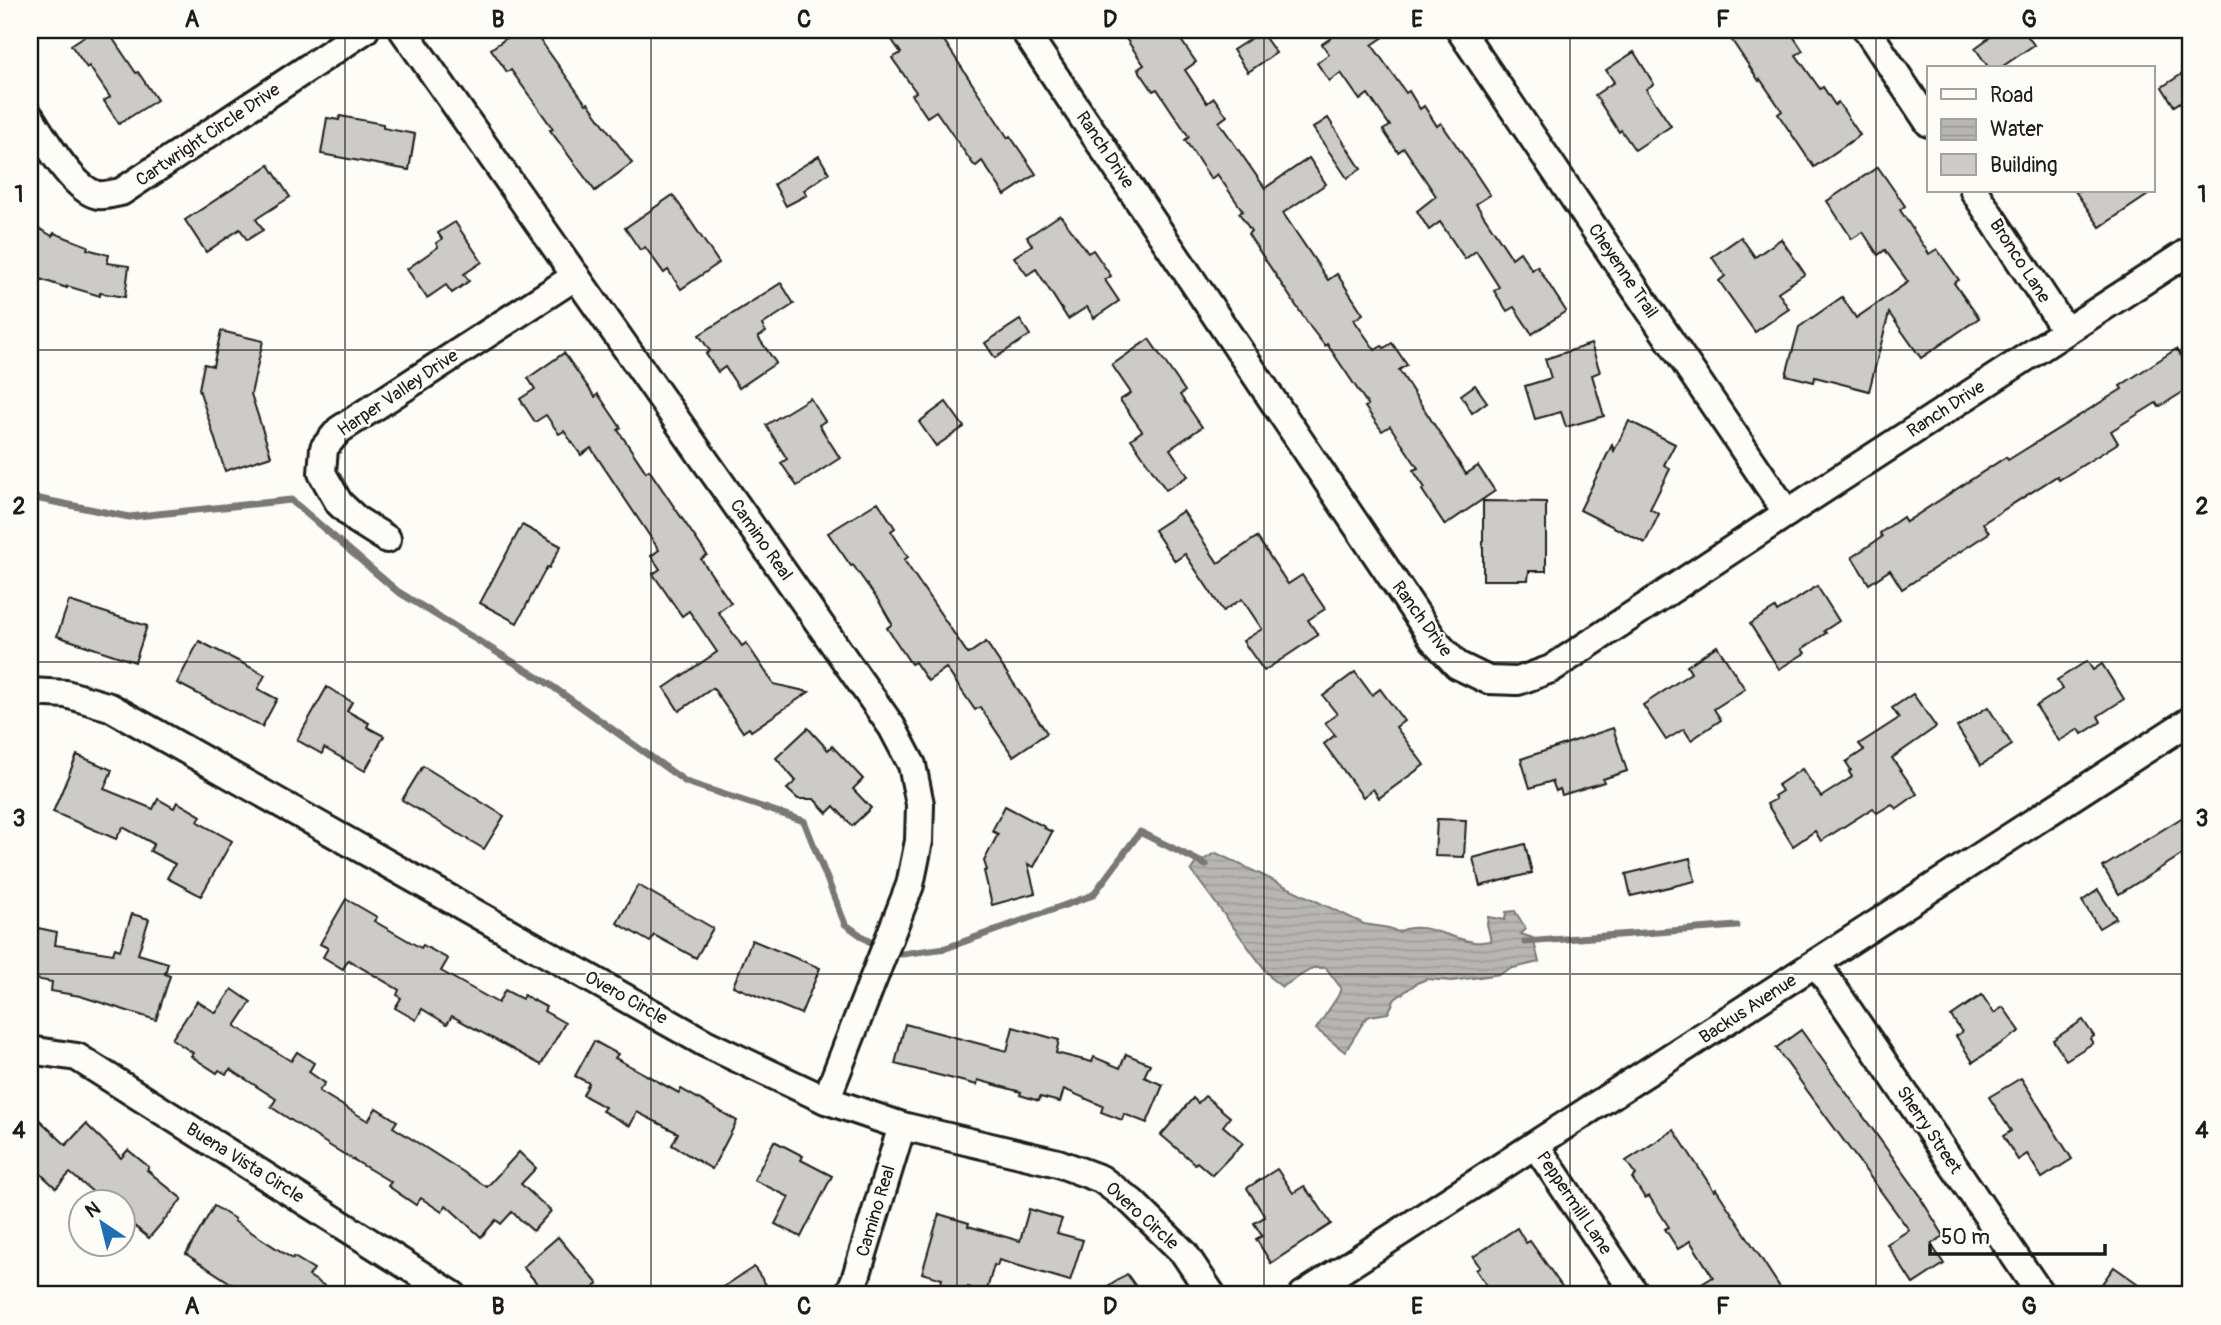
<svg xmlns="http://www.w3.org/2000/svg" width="2221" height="1325" viewBox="0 0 2221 1325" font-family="Pangolin,sans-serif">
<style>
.water{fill:url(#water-rules);stroke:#797876;stroke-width:2}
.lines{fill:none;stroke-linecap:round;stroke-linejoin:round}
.stream{stroke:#797876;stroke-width:7}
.building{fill:#cccbc8;stroke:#1c1c1c;stroke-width:2}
.minor-casing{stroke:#1c1c1c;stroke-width:32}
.minor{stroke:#fdfcf7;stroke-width:26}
.grid{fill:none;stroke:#1c1c1c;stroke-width:2;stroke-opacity:0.55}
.labels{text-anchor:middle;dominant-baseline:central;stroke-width:5;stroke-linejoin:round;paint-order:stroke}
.street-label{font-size:18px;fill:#1c1c1c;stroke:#fdfcf7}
.neatline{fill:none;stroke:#1c1c1c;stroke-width:2.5}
.grid-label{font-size:23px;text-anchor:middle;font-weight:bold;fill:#1c1c1c}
</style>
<defs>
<pattern id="water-rules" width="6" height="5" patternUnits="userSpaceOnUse" patternTransform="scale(1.75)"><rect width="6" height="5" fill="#b7b6b2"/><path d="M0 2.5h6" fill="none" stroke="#9d9c98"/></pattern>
</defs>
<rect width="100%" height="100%" fill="#fdfcf7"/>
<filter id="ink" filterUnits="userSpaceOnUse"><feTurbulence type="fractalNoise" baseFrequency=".0143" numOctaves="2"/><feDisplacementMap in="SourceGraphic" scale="14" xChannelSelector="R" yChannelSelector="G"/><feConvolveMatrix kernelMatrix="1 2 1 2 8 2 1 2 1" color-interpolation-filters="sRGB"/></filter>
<g filter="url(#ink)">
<path class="water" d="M1216,853L1364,924L1389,928L1398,932C1422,919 1449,939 1474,942C1479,943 1485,941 1491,941L1487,924L1488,917L1505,920L1506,912L1515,911L1526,929L1521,934L1533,938L1539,962L1509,969L1500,974L1452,981L1427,979L1417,983L1395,999L1388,1013L1370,1016L1366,1018L1345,1052L1316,1029L1338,996L1341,988L1326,968H1313L1282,987L1272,979L1191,870L1195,864Z"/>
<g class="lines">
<g class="stream">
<polyline points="30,497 129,517 291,500 397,591 549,684 686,782 804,821 845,924 870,942"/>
<polyline points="1525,942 1737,926"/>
<polyline points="902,954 946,948 1093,895 1140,832 1206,865"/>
</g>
</g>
<g class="building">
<polygon points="94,30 107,30 136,73 138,72 157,100 119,124 104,101 110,97 89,66 87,68 71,45"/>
<polygon points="518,30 533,30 586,104 588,103 632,163 595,191 550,130 553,129 511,70 507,72 491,49"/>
<polygon points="908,30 937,30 1008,138 1010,136 1036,174 1005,195 982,161 976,166 973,164 936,111 927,117 912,95 916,92 892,58 901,53 892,40"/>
<polygon points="1120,30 1174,30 1196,62 1185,70 1207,103 1214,98 1227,116 1219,122 1265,188 1309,158 1326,184 1283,213 1328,280 1337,274 1363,314 1354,320 1375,350 1382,346 1384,348 1392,343 1407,365 1399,370 1466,474 1478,466 1495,491 1445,525 1422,490 1425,488 1413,470 1418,468 1390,426 1382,431 1365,407 1368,405 1327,344 1325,346 1311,328 1248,234 1251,231 1239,213 1243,211 1217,174 1211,179 1185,140 1189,137 1157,89 1153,91 1138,69 1144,65"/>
<polygon points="1343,30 1394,30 1372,45 1406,93 1409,91 1420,109 1424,106 1437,126 1441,123 1474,171 1490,195 1476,204 1512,258 1520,252 1532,270 1537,266 1566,311 1532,334 1514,307 1507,311 1494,291 1499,287 1476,251 1465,259 1440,222 1429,230 1417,211 1436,196 1404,148 1398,152 1383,130 1390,126 1368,94 1360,100 1341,73 1329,81 1317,63 1329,54 1322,44"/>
<polygon points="1725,30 1789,30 1803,51 1796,55 1820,89 1823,87 1835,105 1838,102 1860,135 1814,167 1778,114 1782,111 1760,79 1759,81"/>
<polygon points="2000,30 2023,30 2034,45 2000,68 1989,68 1975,48"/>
<polygon points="1261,32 1276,53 1248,72 1233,50"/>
<polygon points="1634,52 1654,84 1646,89 1671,126 1635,150 1621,130 1619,132 1595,95 1614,82 1606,70"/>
<polygon points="2191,68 2191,95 2174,106 2162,87"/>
<polygon points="340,116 383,124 383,128 415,134 409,170 321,154 327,118 339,120"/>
<polygon points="1328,118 1361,169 1347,178 1313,128"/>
<polygon points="819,156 829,173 804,190 807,195 786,206 774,184"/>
<polygon points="269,165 290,197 256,219 263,230 247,240 240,229 206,252 185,220"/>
<polygon points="1878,167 1905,206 1900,210 1929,254 1937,249 1959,280 1954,283 1979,318 1921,358 1889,313 1869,391 1815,377 1814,382 1786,375 1799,327 1842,297 1856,318 1908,282 1885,250 1878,255 1863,232 1852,239 1827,201"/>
<polygon points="2075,191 2154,191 2100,227"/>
<polygon points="673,195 719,263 681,289 668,270 664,273 645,247 640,250 625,228"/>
<polygon points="1060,215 1088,253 1093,250 1111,276 1105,280 1119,301 1094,318 1087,307 1068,319 1036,269 1027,275 1014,257 1032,245 1027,237"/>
<polygon points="455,222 482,262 464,274 469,281 452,293 446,285 427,298 407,269 438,247 436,243 442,239 438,233"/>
<polygon points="30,223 52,236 54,233 88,246 87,249 109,255 107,263 129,266 125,297 100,293 100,296 67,286 67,288 37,278 38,275 30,270"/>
<polygon points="1741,237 1755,257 1781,239 1805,274 1778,292 1789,309 1755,332 1719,281 1725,276 1712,257"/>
<polygon points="781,283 794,304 762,325 766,332 758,337 776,363 739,388 725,367 718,372 706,354 710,351 699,335"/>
<polygon points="1020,320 1030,335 995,358 985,343"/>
<polygon points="221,331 263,341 251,394 271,456 225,471 199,389 204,364 213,366"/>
<polygon points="1149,339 1185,391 1180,395 1202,427 1170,449 1188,476 1166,490 1131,439 1142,431 1120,400 1131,393 1112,365"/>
<polygon points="1591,344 1600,372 1592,375 1604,416 1566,427 1561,412 1535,419 1525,386 1551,378 1545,359"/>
<polygon points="2176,349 2185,362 2191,358 2191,387 2159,407 2156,403 2111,431 2118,443 2059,480 2057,476 1983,523 1989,533 1902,589 1890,570 1869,584 1852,557 1882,537 1880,533 1903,517 1906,522 2006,457 2008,460 2122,389 2120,386"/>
<polygon points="564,353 595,397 598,394 621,428 618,430 646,472 649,470 707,555 701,559 731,603 718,612 742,646 746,643 774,684 809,692 751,731 749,728 743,732 713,688 679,711 664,688 717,652 689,611 682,616 653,574 660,569 651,556 659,550 591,448 581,455 564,431 559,434 546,415 535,422 520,399 535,389 528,378"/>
<polygon points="1475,385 1487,402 1472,413 1461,395"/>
<polygon points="810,398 825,421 819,425 840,458 797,486 781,463 787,459 766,425"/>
<polygon points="946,402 964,427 936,446 919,422"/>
<polygon points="1629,421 1675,444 1664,465 1670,469 1650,509 1659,514 1645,543 1580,510 1612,445 1614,451"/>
<polygon points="1483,501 1546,502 1546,571 1529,571 1528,580 1483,580"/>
<polygon points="878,502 895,528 891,531 908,557 904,560 968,654 986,642 1047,733 1013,756 980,707 975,710 946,668 928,681 915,662 911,664 887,628 892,624 880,603 853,565 851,566 828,533"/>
<polygon points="1183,511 1218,563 1257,537 1288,584 1302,575 1325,609 1308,620 1318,635 1264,671 1243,641 1262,629 1242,599 1223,611 1185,554 1175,561 1154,530"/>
<polygon points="522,525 561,546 549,568 547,567 517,623 480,603"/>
<polygon points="1817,586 1839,621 1824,631 1826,633 1802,649 1805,653 1779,669 1750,624 1775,608 1777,612"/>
<polygon points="69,601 147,626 135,662 57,636"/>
<polygon points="199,641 265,675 258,689 277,699 262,727 177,683"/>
<polygon points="1717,646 1745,689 1714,709 1721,720 1691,740 1684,729 1666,740 1643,705 1691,673 1687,666"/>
<polygon points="2087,661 2093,670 2102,664 2124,699 2098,716 2101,722 2082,734 2079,729 2059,741 2036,706 2063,689 2057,680"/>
<polygon points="1355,672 1372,695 1380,689 1404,721 1396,727 1424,765 1379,798 1373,789 1363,797 1324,744 1335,735 1325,723 1337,714 1323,696"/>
<polygon points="327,687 352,702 347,711 369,723 367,727 384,736 365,771 324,748 322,754 297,740"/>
<polygon points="1913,694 1936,727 1892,758 1917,794 1896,809 1892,804 1877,813 1873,808 1821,841 1815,831 1793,846 1767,804 1776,799 1774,796 1782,791 1778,785 1802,769 1821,797 1852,777 1849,772 1851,770 1846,762 1864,750 1859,744 1899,718 1892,708"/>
<polygon points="1988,707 2012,745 1981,765 1957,727"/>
<polygon points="808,728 828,750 832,746 863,779 853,789 871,808 852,826 834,806 827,813 814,799 798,799 787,789 796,781 776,758"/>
<polygon points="1613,728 1627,771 1603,779 1604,782 1562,795 1560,789 1556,791 1552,781 1530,788 1521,759"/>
<polygon points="77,755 112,770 104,789 153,809 158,799 174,808 177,802 201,816 198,822 232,841 201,896 167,878 175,864 150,851 154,844 123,827 116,839 53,812"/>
<polygon points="423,766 504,816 484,849 402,800"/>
<polygon points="1005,806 1045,827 1044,828 1052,832 1034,867 1028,864 1035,893 992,905 984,871 987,870 984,861 998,834 992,831"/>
<polygon points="2191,812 2191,849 2119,894 2103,867"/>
<polygon points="1437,819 1466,820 1464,857 1435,856"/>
<polygon points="1525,844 1532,873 1480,886 1473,858"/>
<polygon points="1690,858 1695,881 1631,896 1626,874"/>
<polygon points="638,885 713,928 696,958 654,935 650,942 617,923"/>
<polygon points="2098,890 2116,918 2099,928 2082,901"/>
<polygon points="346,899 377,917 374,921 421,948 423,945 448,959 441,971 498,1003 505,990 522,999 524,995 546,1007 544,1011 565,1023 541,1065 452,1016 447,1024 422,1009 416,1020 395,1008 401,998 397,995 399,990 348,960 343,969 323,957 328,948 320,944"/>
<polygon points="132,914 149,919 138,954 168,963 165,974 170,976 156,1020 80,996 51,991 52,982 30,978 30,940 36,941 38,928 57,932 55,945 113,954 115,948 120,950"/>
<polygon points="752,940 820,968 801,1014 733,986"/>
<polygon points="232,989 251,1002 235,1026 291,1061 297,1052 314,1063 309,1072 325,1083 319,1091 368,1121 376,1108 397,1121 393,1127 487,1187 519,1152 536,1168 521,1184 551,1211 533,1231 512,1212 501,1224 496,1220 481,1237 446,1205 442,1212 421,1198 416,1205 388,1186 391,1182 332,1147 271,1107 276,1099 230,1069 226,1074 219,1070 217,1073 191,1056 193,1053 172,1039 197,1001 216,1013"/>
<polygon points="1982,995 1994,1013 2003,1007 2020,1031 1973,1062 1956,1036 1962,1032 1951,1016"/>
<polygon points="2083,1020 2094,1036 2090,1039 2093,1043 2066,1060 2053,1040"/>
<polygon points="905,1024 1007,1051 1013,1027 1059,1040 1056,1053 1092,1062 1094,1057 1120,1068 1126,1054 1150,1064 1144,1077 1163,1085 1147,1123 1124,1114 1122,1120 1101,1112 1103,1106 1064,1089 1060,1102 1040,1097 1039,1101 1020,1095 1021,1092 978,1080 977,1085 895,1064"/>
<polygon points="1801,1030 1922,1198 1921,1199 1944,1236 1931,1244 1944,1264 1913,1284 1887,1244 1909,1230 1776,1048"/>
<polygon points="594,1041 618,1054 615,1058 679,1093 681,1089 737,1121 712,1169 672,1145 678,1133 637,1112 630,1126 602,1111 605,1107 583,1095 589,1083 575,1076"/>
<polygon points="2021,1078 2072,1159 2042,1178 2027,1154 2018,1160 2003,1136 2011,1131 1989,1097"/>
<polygon points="1205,1096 1230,1117 1223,1126 1243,1143 1212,1175 1197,1162 1195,1164 1161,1135 1193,1098 1198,1103"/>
<polygon points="30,1111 66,1145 86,1124 121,1158 128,1150 149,1167 147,1170 182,1199 149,1238 122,1216 122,1202 105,1202 70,1173 56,1188 30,1164"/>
<polygon points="1674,1130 1714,1191 1716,1189 1785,1295 1684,1295 1713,1277 1690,1241 1678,1249 1665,1229 1669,1227 1649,1196 1645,1198 1632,1178 1636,1175 1626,1161"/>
<polygon points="774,1141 803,1156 801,1160 832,1176 801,1237 775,1224 789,1197 754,1180"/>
<polygon points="1277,1169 1293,1193 1304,1186 1311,1196 1312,1195 1331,1224 1271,1263 1256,1239 1262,1236 1254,1223 1265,1217 1247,1188"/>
<polygon points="214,1206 235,1219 234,1221 293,1259 294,1257 314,1269 309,1276 339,1295 249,1295 186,1254"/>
<polygon points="1029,1209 1062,1219 1057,1233 1083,1240 1070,1281 999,1260 997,1266 994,1265 986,1293 968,1287 965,1295 940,1288 942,1279 922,1273 939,1214 969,1223 968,1226 1020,1241"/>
<polygon points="1517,1228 1526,1243 1530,1241 1568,1295 1493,1295 1476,1270 1480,1267 1473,1257"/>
<polygon points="558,1237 598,1284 585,1295 547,1295 523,1267"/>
<polygon points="754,1267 773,1295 711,1295 740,1276"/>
<polygon points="2114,1267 2154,1295 2094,1295"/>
<polygon points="1127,1274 1142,1295 1096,1295"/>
</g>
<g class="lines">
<g class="minor-casing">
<g id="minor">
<polyline points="403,30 892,727 912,765 920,804 919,841 910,885 826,1100"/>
<polyline points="1024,30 1433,639 1457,665 1488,680 1518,681 1551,669 1787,513 2191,250"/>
<polyline points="1460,30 1787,513"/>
<polyline points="1867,30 1929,123"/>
<path d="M30,117C44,138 73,190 98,195C105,196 114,193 121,192L365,30"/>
<polyline points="1974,191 2066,331"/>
<polyline points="387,539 357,520 339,503 322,473 324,448 339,430 576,276"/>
<polyline points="30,692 66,694 110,707 705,1043 826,1100 902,1126 1058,1163 1101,1179 1132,1202 1184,1253 1212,1295"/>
<polyline points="1817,964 2041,1295"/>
<polyline points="30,1052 36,1051 77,1057 453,1295"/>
<polyline points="1536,1146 1636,1295"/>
<polyline points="848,1295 855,1280 902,1126"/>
<polyline points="1303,1295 2191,720"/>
</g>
</g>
<use href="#minor" class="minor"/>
</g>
</g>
<path class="grid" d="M345,30V1295M651,30V1295M957,30V1295M1264,30V1295M1570,30V1295M1876,30V1295M30,350H2191M30,662H2191M30,974H2191"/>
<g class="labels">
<g class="street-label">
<text transform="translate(208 135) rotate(-34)">Cartwright Circle Drive</text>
<text transform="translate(1105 150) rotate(56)">Ranch Drive</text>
<text transform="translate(2020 261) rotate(57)">Bronco Lane</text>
<text transform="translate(1623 271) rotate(56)">Cheyenne Trail</text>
<text transform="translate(398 393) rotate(-34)">Harper Valley Drive</text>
<text transform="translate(1946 409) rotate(-33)">Ranch Drive</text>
<text transform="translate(761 540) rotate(55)">Camino Real</text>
<text transform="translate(1422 619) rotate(54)">Ranch Drive</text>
<text transform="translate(626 998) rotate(29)">Overo Circle</text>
<text transform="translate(1748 1009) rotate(-33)">Backus Avenue</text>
<text transform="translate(1929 1130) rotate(56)">Sherry Street</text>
<text transform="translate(245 1163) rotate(32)">Buena Vista Circle</text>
<text transform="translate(1574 1203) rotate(56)">Peppermill Lane</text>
<text transform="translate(876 1211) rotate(-73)">Camino Real</text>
<text transform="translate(1142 1216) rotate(42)">Overo Circle</text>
</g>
</g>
<rect width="2221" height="1325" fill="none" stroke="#fdfcf7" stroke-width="77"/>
<rect x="1927" y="66" width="228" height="126" fill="#fdfcf7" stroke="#a3a29f" stroke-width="2"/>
<rect x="1941" y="89" width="35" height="10" fill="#fdfcf7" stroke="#a3a29f" stroke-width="2"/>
<text x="1990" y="102" font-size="21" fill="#1c1c1c">Road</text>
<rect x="1941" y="119" width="35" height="21" fill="url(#water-rules)" stroke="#a3a29f" stroke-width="2"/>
<text x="1990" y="136" font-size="21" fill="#1c1c1c">Water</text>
<rect x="1941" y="154" width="35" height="21" fill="#cccbc8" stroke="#a3a29f" stroke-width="2"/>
<text x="1990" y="172" font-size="21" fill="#1c1c1c">Building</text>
<g transform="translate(102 1223) rotate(325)"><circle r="33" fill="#fdfcf7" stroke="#a3a29f" stroke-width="2"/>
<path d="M0-5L12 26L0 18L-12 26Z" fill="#1f6fb2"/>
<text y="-10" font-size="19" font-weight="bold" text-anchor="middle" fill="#1c1c1c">N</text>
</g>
<path d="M1930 1244v10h175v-10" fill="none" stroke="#1c1c1c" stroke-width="3.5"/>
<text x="1941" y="1244" font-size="21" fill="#1c1c1c" stroke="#fdfcf7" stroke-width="5" paint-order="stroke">50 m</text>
<rect x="38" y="38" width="2144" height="1248" class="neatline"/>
<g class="grid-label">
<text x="192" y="27">A</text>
<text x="498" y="27">B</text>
<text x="804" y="27">C</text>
<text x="1110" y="27">D</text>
<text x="1417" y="27">E</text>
<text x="1723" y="27">F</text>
<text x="2029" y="27">G</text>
<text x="19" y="202">1</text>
<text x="2202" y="202">1</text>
<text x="19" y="514">2</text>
<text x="2202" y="514">2</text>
<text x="19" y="826">3</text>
<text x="2202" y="826">3</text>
<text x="19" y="1138">4</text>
<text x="2202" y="1138">4</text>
<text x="192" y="1314">A</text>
<text x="498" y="1314">B</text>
<text x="804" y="1314">C</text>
<text x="1110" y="1314">D</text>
<text x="1417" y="1314">E</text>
<text x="1723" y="1314">F</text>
<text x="2029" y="1314">G</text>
</g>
</svg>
